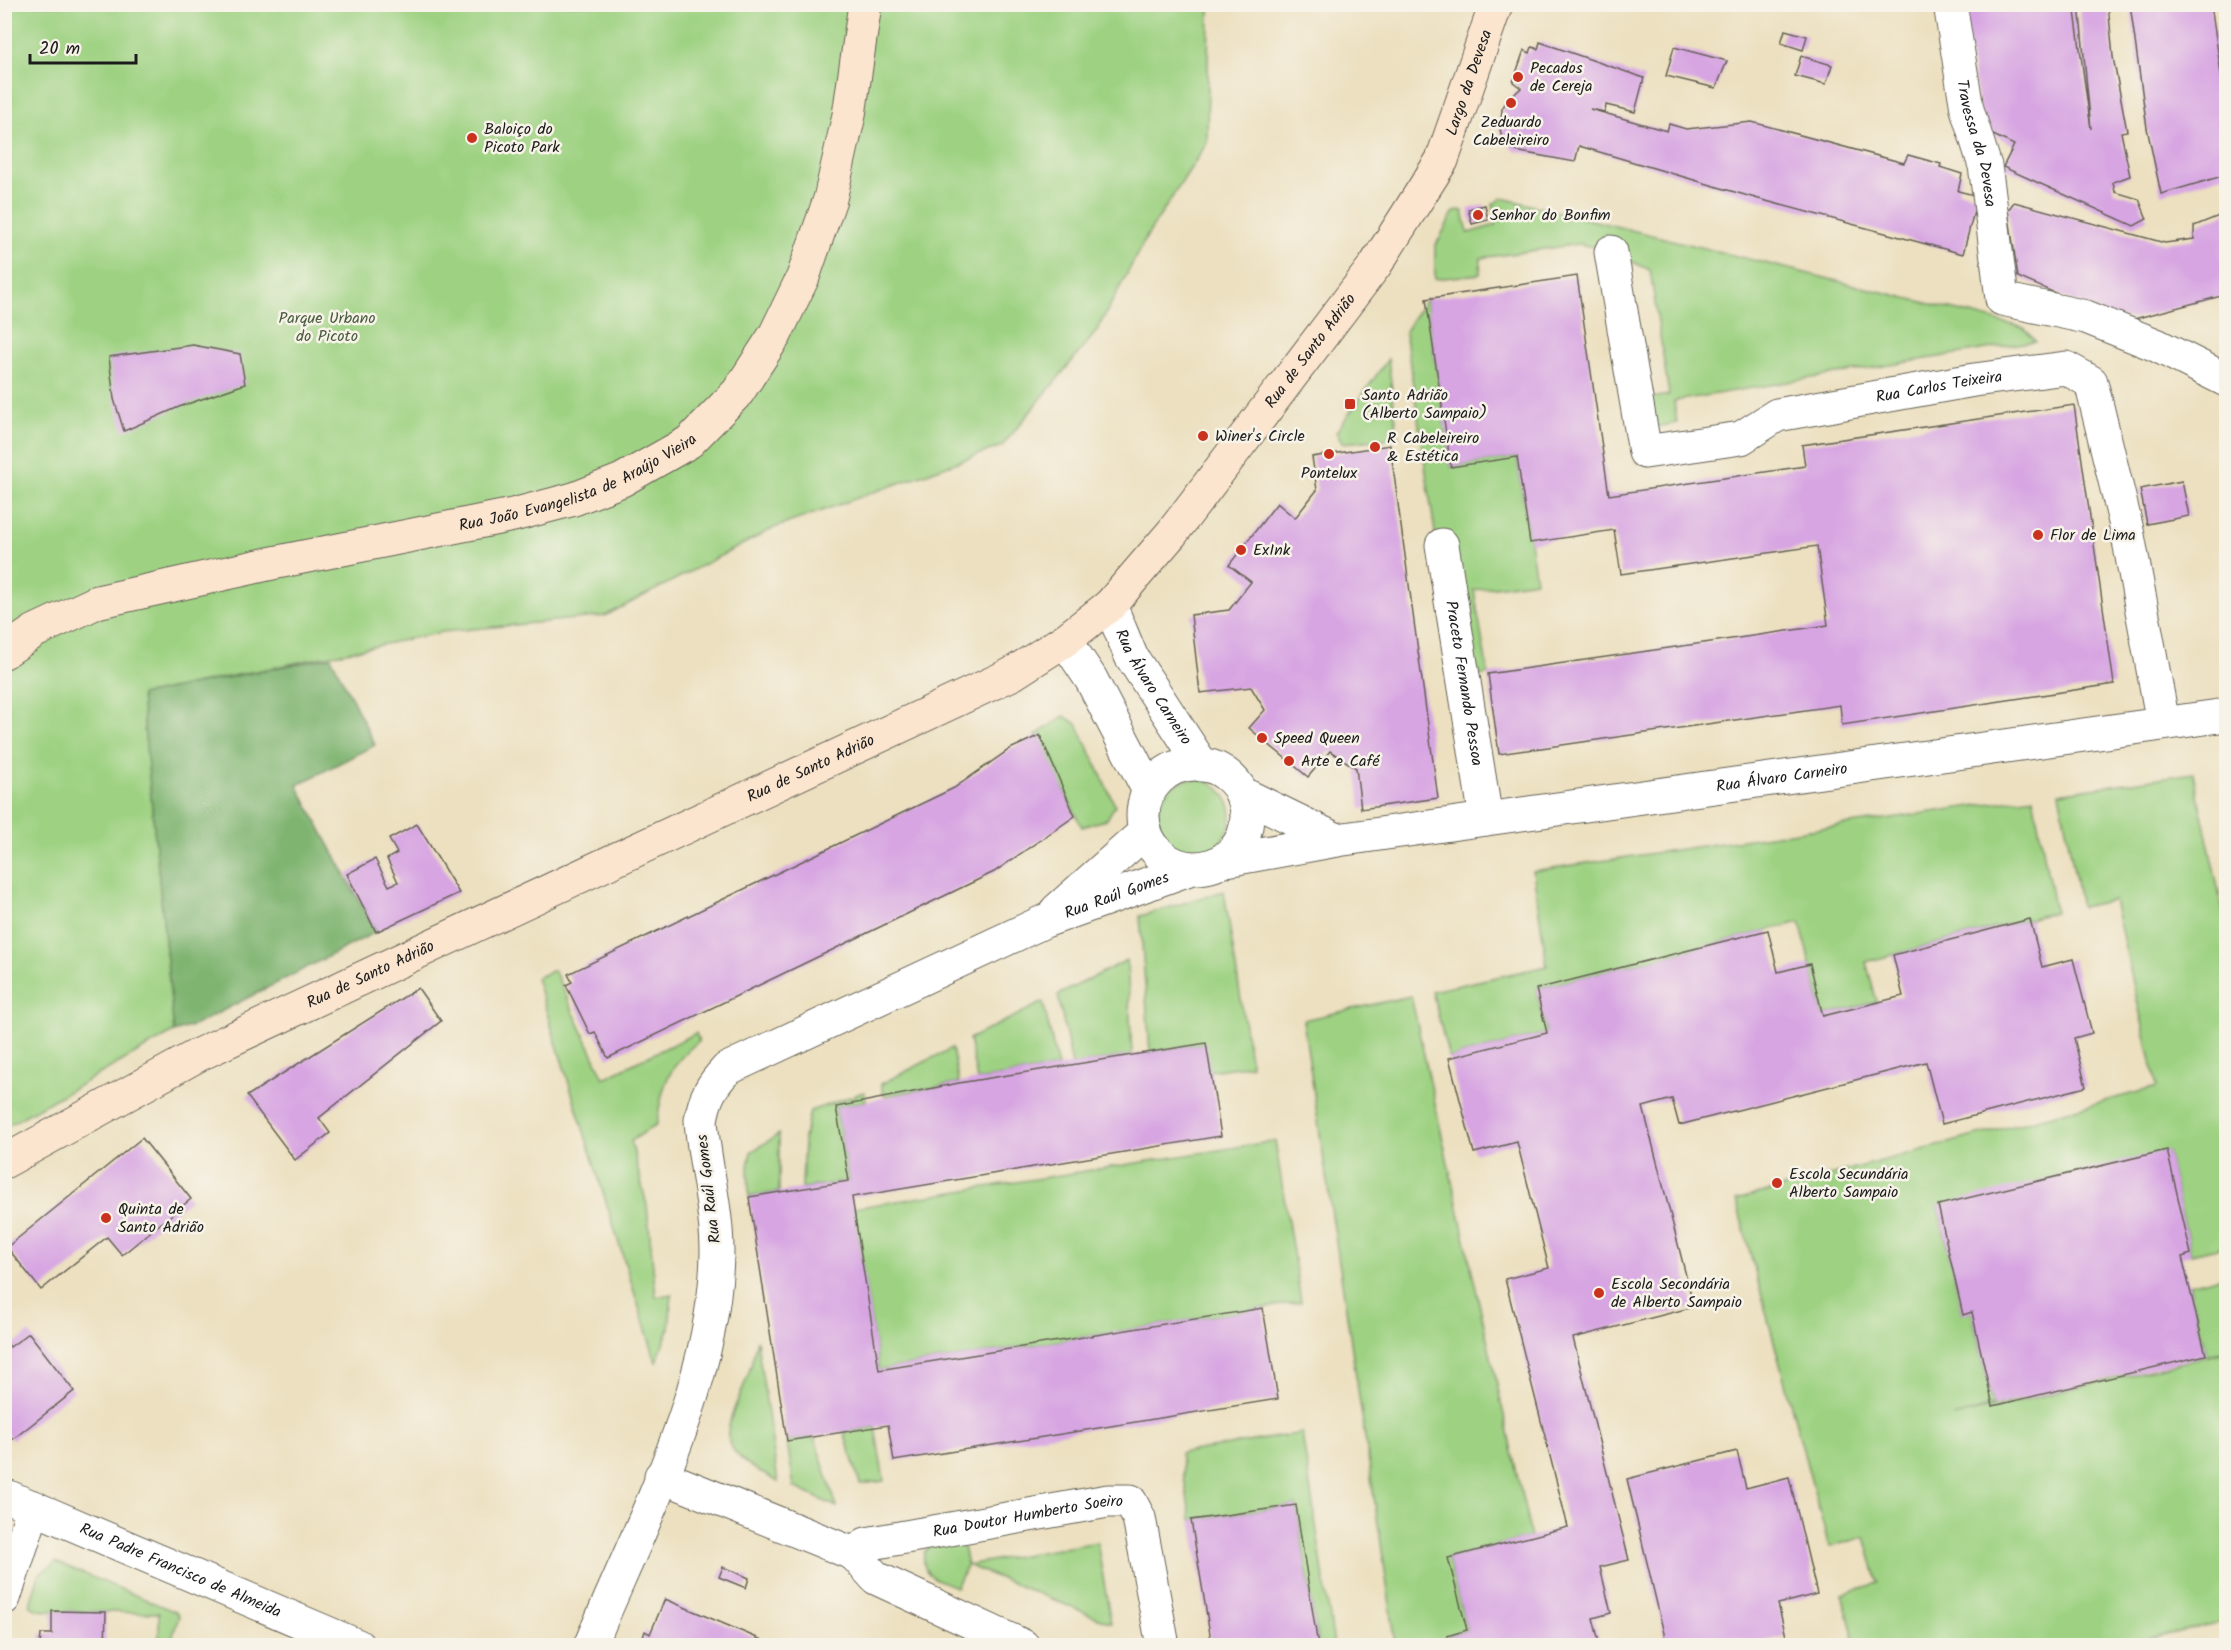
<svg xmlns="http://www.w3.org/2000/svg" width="2231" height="1650" viewBox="0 0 2231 1650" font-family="Kalam,sans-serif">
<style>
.green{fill:#9ed282;stroke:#5d774f;stroke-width:1.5}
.forest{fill:#7eb470;stroke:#4d6846;stroke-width:1.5}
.building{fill:#d7a5e2}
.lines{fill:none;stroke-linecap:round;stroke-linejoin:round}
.street-casing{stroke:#656155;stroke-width:35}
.secondary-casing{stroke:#656155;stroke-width:35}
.street{stroke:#fff;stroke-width:33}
.secondary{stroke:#fbe5cf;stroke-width:33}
.poi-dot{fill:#c8321e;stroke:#f7f3e8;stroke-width:2}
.labels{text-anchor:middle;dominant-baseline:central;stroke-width:5;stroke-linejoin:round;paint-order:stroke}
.poi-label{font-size:16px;fill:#1c1c1c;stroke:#f7f3e8;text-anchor:start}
.street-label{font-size:16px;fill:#1c1c1c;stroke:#f7f3e8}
.park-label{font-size:16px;fill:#4a5c40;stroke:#f7f3e8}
</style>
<rect width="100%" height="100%" fill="#f7f3e8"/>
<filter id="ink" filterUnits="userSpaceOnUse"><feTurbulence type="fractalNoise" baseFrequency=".0167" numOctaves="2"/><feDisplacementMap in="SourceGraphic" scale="12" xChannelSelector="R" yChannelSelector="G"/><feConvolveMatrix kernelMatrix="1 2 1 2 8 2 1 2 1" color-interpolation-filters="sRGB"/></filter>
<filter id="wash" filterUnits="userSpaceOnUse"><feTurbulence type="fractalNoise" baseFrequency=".008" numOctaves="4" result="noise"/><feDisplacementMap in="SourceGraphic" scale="24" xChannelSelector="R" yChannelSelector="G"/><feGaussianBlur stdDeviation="1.35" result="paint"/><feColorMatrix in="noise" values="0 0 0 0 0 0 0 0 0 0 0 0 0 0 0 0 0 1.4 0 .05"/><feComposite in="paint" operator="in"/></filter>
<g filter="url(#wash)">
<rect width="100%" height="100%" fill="#ece0c0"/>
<g class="green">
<polygon points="5,5 1209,5 1207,143 1147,236 1096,332 1002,446 774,528 605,616 442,632 141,695 174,1032 5,1127"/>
<polygon points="1502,198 1975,315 2024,328 2035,341 1674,401 1677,423 1655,427 1651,398 1669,395 1650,270 1607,250 1579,244 1481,258 1480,274 1435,279 1435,247 1453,213 1458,210 1463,211 1468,233 1496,225 1493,204"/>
<polygon points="1426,299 1451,467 1517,457 1536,581 1474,590 1488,674 1457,680 1405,331"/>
<polygon points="1388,359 1398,438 1342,443 1336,432"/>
<polygon points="1064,716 1077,724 1115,805 1107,819 1082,827 1036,735"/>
<polygon points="2193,773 2226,925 2226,1246 2191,1254 2167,1151 1938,1206 1963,1314 1972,1312 1993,1406 1953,1417 2226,1352 2226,1621 2123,1645 1856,1645 1842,1594 1878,1583 1865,1537 1829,1547 1736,1200 2157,1087 2114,900 2081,907 2059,793"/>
<circle cx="1194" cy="816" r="37"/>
<polygon points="2033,797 2055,912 1866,962 1877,1002 1823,1016 1800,922 1536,989 1547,1033 1449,1058 1432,991 1547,966 1533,871"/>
<polygon points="1224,891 1251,1065 1210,1071 1205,1043 1150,1052 1140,916"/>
<polygon points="1127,960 1132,1055 1072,1065 1058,995"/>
<path d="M554,970L604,1078L696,1033L699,1041C669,1064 661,1087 657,1124L631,1141L647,1206L656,1297L672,1294L669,1329L656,1362L536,978Z"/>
<polygon points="1411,996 1531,1537 1448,1558 1467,1630 1447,1636 1449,1645 1396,1645 1303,1020"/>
<polygon points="1043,1002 1058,1067 977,1080 969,1039"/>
<polygon points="952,1048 959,1083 884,1096 881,1084"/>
<polygon points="864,1092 866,1101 836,1107 849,1181 802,1188 804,1138 810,1111"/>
<polygon points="779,1134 779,1192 749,1197 748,1166 751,1152"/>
<polygon points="1275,1141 1301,1302 879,1370 853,1208"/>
<polygon points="2226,1276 2226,1351 2206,1355 2189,1285"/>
<path d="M757,1340L778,1482C761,1472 735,1461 729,1441C723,1426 743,1391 748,1375C752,1364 754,1351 757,1340Z"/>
<polygon points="875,1427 884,1481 860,1484 844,1432"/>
<polygon points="1302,1433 1334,1645 1318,1645 1296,1505 1191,1520 1180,1453"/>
<polygon points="814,1437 837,1507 794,1487 787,1441"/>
<path d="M962,1542L967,1565L1097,1542L1111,1623L967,1565L956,1587C935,1578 921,1578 924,1552L933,1544Z"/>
<polygon points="56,1562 176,1612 179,1616 170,1645 159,1645 159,1613 52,1611 37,1610 30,1605 39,1574"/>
</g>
<polygon class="forest" points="331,657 375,745 297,785 376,932 195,1025 174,1032 141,695"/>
<g id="blocks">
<g class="building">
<polygon points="1962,4 2074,4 2091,129 2079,4 2108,4 2113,57 2127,131 2121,132 2130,176 2113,182 2115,192 2139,199 2147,219 2134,226 2003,167 2014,145 1983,130"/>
<polygon points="2130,4 2211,4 2226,109 2226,175 2161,194 2147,128"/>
<polygon points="1785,30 1807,36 1803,50 1781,43"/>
<polygon points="1540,42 1644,78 1635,112 1606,105 1605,112 1590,109 1667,131 1669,124 1686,129 1752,122 1904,163 1908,155 1941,164 1940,167 1962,174 1958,191 1978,196 1963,254 1755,198 1579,146 1575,162 1515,151 1502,138 1500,129 1502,109 1506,102 1521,88 1513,82 1524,50 1530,53 1532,47 1538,49"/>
<polygon points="1674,47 1727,61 1716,88 1666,76"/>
<polygon points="1801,56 1832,65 1826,84 1795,76"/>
<polygon points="2014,202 2165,243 2194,239 2194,226 2226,213 2226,300 2221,296 2134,319 2108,316 2018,277 2008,210"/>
<polygon points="1485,205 1488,220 1472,224 1468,209"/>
<polygon points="1577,276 1609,495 1805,466 1802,445 2074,405 2114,684 1842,725 1840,705 1499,754 1488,674 1828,625 1817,546 1621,574 1614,530 1530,543 1517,457 1451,467 1426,299"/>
<polygon points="193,345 240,354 245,384 179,407 124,431 114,399 109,357"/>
<polygon points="1390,445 1438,798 1361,809 1356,768 1330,751 1308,777 1249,728 1265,710 1251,687 1200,693 1191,615 1229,610 1251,582 1229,565 1277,503 1295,518 1317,490 1312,457"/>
<polygon points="2182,481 2189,516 2147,524 2140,489"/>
<polygon points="1040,735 1075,816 994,872 608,1058 595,1032 590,1034 566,985 572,982 568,974 954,788 1010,749"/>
<polygon points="417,824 459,893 376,932 347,874 375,859 389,886 398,882 387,859 397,853 389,839"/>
<polygon points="2030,919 2042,967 2073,959 2092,1033 2074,1038 2086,1087 1942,1124 1926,1062 1679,1125 1672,1099 1643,1107 1694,1307 1573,1338 1629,1560 1600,1567 1611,1613 1593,1618 1600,1646 1449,1646 1447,1636 1467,1630 1448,1558 1568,1527 1505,1279 1549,1268 1517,1142 1474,1153 1449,1058 1547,1033 1536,989 1768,930 1778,972 1810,964 1823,1016 1903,996 1893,955"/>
<polygon points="418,988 441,1021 319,1118 330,1133 295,1160 247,1096"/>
<polygon points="1206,1043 1221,1136 852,1197 879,1370 1263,1308 1278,1399 894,1461 888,1425 787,1441 749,1197 849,1181 836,1107 959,1083"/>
<polygon points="142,1138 191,1199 122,1255 107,1237 41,1290 7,1247"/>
<polygon points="2167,1150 2191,1254 2182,1257 2206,1355 1993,1406 1972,1312 1963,1315 1938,1205"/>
<polygon points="29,1333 74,1391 12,1440 4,1430 4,1340 10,1347"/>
<polygon points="1737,1451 1746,1488 1789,1477 1817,1594 1778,1604 1786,1636 1745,1646 1667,1646 1627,1479"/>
<polygon points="1296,1505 1318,1646 1212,1646 1191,1520"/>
<polygon points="723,1567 749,1578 746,1588 719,1577"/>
<polygon points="665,1599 729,1626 776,1646 640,1646 645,1631 650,1634"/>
<polygon points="52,1611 106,1612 105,1646 40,1646 41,1634 52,1634"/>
</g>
</g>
</g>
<g filter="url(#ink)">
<use href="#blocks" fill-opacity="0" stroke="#656155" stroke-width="1.5"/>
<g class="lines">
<g class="street-casing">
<g id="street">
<path id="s1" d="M1950,4L1967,109L1985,166L1989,194L2002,299L2086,317L2156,345L2226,380"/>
<path id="s2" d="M1611,252L1645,452L1741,438L1777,415L1974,380L2066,368L2091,382L2127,530L2163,723"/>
<path id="s3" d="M1442,545L1486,819"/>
<path id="s4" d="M1110,605L1131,656L1202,765"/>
<polyline points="1065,640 1091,679 1149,791"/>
<circle cx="1195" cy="816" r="52"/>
<polyline points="1241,793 1337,840"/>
<path id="s5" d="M1221,861L1337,840L2226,715"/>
<polyline points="1057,910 1145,832"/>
<polyline points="661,1476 854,1554 876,1578 1023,1646"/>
<path id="s6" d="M4,1495L358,1646"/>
<path id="s7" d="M854,1554L866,1544L1108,1501H1130L1139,1518L1163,1646"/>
<polyline points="4,1598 34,1507"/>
<path id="s8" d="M590,1646C641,1524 716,1383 717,1251C717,1207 704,1164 701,1120C705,1097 711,1086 727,1069L1045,921L1189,869"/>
</g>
</g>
<g class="secondary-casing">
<g id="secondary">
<path id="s9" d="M4,652L35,631L97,602L268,564L513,515L574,499L622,480L689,442L738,392L775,335L803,277L830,199L849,115L865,4"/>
<path id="s10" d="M4,1162L198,1055L1012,674L1065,640L1110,605L1172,533L1376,264L1442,160L1496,4"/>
</g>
</g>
<use href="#street" class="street"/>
<use href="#secondary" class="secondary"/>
</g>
</g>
<g class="poi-dot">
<circle cx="1518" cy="77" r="6"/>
<circle cx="1511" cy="103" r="6"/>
<circle cx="472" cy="138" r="6"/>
<circle cx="1478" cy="215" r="6"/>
<rect x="1344" y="398" width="12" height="12" rx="3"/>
<circle cx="1203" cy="436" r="6"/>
<circle cx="1375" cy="447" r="6"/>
<circle cx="1329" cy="454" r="6"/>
<circle cx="2038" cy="535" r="6"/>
<circle cx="1241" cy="550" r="6"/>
<circle cx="1262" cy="738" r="6"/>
<circle cx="1289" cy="761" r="6"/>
<circle cx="1777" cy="1183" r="6"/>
<circle cx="106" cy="1218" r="6"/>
<circle cx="1599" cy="1293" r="6"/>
</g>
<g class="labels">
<g class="poi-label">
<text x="1530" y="68">Pecados<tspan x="1530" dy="18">de Cereja</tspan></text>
<text x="1511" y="122" text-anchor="middle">Zeduardo<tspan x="1511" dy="18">Cabeleireiro</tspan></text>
<text x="484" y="129">Baloiço do<tspan x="484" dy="18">Picoto Park</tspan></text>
<text x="1490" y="215">Senhor do Bonfim</text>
<text x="1362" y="395">Santo Adrião<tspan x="1362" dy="18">(Alberto Sampaio)</tspan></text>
<text x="1215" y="436">Winer's Circle</text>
<text x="1387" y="438">R Cabeleireiro<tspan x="1387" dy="18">&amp; Estética</tspan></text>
<text x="1329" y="473" text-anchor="middle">Pontelux</text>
<text x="2050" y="535">Flor de Lima</text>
<text x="1253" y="550">ExInk</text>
<text x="1274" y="738">Speed Queen</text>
<text x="1301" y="761">Arte e Café</text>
<text x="1789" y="1174">Escola Secundária<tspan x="1789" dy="18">Alberto Sampaio</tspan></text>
<text x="118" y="1209">Quinta de<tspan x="118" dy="18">Santo Adrião</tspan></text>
<text x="1611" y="1284">Escola Secondária<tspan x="1611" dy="18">de Alberto Sampaio</tspan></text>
</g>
<g class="street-label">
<text stroke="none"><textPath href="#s10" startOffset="1878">Largo da Devesa</textPath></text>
<text stroke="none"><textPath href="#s1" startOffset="142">Travessa da Devesa</textPath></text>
<text stroke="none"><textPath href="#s10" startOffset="1564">Rua de Santo Adrião</textPath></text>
<text stroke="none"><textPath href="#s2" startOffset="507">Rua Carlos Teixeira</textPath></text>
<text stroke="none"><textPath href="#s9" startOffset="603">Rua João Evangelista de Araújo Vieira</textPath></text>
<text stroke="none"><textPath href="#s3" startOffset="140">Praceto Fernando Pessoa</textPath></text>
<text stroke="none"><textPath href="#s4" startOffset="93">Rua Álvaro Carneiro</textPath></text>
<text stroke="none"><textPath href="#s10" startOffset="898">Rua de Santo Adrião</textPath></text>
<text stroke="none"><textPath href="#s5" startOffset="567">Rua Álvaro Carneiro</textPath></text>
<text stroke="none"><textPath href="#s8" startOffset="1035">Rua Raúl Gomes</textPath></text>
<text stroke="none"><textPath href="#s10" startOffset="412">Rua de Santo Adrião</textPath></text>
<text transform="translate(709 1189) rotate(-97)">Rua Raúl Gomes</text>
<text stroke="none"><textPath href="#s7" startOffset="180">Rua Doutor Humberto Soeiro</textPath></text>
<text stroke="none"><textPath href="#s6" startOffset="192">Rua Padre Francisco de Almeida</textPath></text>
</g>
<g class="park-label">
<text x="327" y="318">Parque Urbano<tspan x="327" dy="18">do Picoto</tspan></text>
</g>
</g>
<rect width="2231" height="1650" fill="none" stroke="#f7f3e8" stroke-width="24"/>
<path d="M30 54v9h106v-9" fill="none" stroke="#1c1c1c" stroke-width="3"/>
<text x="39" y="54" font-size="18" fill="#1c1c1c" stroke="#f7f3e8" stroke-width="4.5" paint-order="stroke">20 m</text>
</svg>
